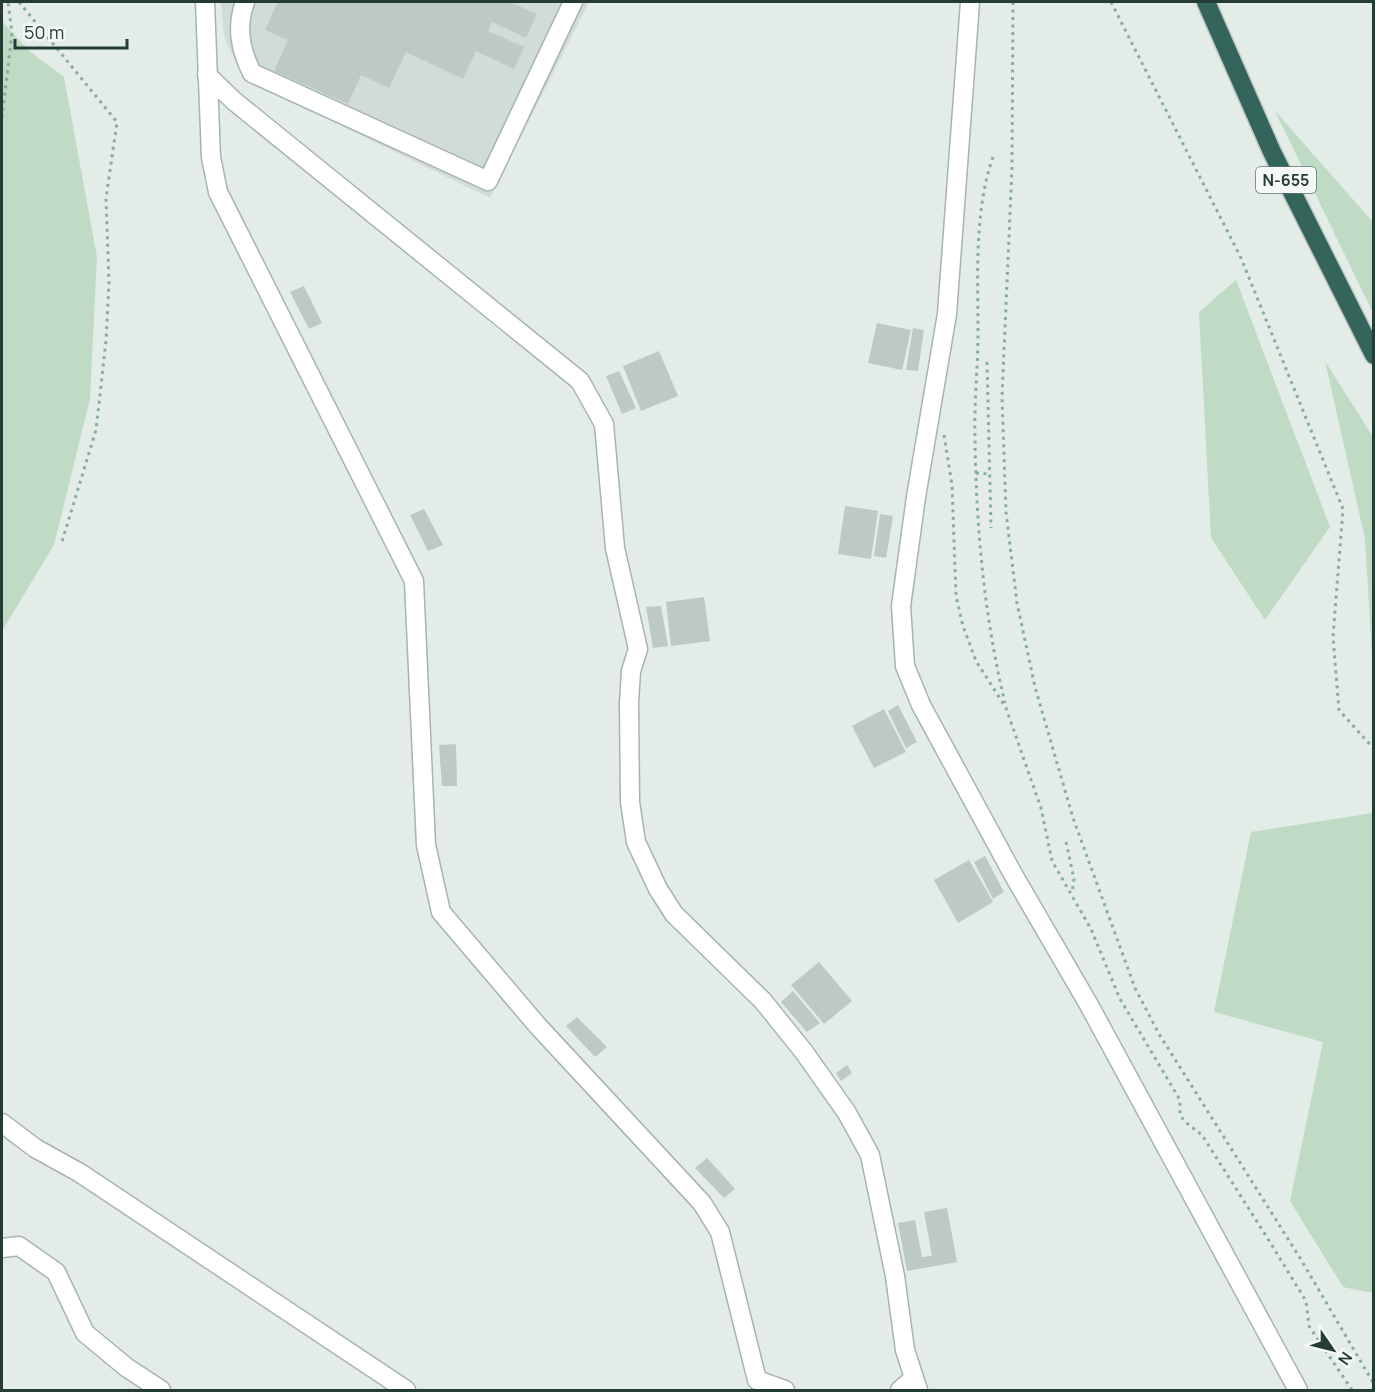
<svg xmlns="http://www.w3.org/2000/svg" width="1375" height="1392" viewBox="0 0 1375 1392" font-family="Manrope,sans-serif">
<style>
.built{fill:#d2dcd7}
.green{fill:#bfdbc6}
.building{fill:#bcc9c4}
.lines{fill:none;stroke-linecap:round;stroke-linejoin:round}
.minor-casing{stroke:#a7b4af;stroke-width:21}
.highway-casing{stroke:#c2c8c6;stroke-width:21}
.path{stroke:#87aca0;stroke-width:3;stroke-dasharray:3 4.5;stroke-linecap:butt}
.minor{stroke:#fff;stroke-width:18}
.highway{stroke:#34655b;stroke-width:18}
.labels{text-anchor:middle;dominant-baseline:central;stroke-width:5;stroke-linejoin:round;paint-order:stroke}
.shield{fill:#f4f9f6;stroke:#63756f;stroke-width:1.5}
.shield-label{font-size:16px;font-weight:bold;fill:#253c35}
</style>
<rect width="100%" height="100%" fill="#e4ece8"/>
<polygon class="built" points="221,2 589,2 490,198 243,78 224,36"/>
<g class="green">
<polygon points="2,21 28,50 64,77 97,257 90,399 54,545 2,631"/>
<polygon points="1275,111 1373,222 1373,313"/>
<polygon points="1236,280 1330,527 1265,620 1211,538 1199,312"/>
<polygon points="1325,361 1373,437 1373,672 1365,539"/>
<polygon points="1373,813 1374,813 1373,1293 1343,1287 1290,1201 1323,1042 1214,1012 1251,832"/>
</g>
<g class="building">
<polygon points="278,2 510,2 537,14 526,38 492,22 488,31 524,47 514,69 476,51 463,79 406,52 389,88 361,75 348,104 274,71 288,40 265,30"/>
<polygon points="304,286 322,323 309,329 290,292"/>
<polygon points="877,323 911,330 902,370 868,363"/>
<polygon points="913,328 924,330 918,371 906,370"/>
<polygon points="659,351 678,396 641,411 623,366"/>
<polygon points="619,371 636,408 622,414 606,376"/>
<polygon points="845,506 878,511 871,559 838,554"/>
<polygon points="424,509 443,545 428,551 410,515"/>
<polygon points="880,514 893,516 886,558 874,556"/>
<polygon points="704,597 710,641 671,646 666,602"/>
<polygon points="661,606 668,646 653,648 646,607"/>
<polygon points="898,705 917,742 906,748 888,711"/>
<polygon points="884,709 906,752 874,768 852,726"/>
<polygon points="456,744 457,786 442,786 439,745"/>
<polygon points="985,856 1004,892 993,899 974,862"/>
<polygon points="969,860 993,902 958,923 934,880"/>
<polygon points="819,962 852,1001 824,1024 791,985"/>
<polygon points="793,991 820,1023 807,1032 781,1002"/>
<polygon points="577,1017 607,1047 595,1057 566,1026"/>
<polygon points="847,1065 852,1073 841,1081 836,1073"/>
<polygon points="707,1158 735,1189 724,1198 695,1168"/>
<polygon points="947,1208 957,1262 907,1271 898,1223 915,1220 922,1257 932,1256 924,1212"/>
</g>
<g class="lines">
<g class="minor-casing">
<g id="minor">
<polyline points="205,2 211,157 218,192 414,581 426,845 441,912 537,1025 702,1203 720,1232 757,1380 785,1390"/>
<path d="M245,2C236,27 240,49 252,73L488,181L573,2"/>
<polyline points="970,2 947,314 916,497 901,606 905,666 921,705 1014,876 1089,1005 1298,1390"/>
<polyline points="207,75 234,101 580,381 604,424 615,548 638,649 631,671 629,703 630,802 636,842 658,889 674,914 763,1001 804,1052 847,1113 870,1155 895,1276 905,1350 918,1390"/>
<polyline points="2,1123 35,1148 80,1173 406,1390"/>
<polyline points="2,1248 19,1246 56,1272 85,1333 126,1367 161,1390"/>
<polyline points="900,1390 914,1378"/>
</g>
</g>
<g class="highway-casing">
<polyline id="highway" points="1206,2 1272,152 1374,355"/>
</g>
<g class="path">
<polyline points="19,2 117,122 106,198 109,283 106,341 96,430 61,545"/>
<polyline points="1013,2 1012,168 1002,397 1006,512 1017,603 1035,687 1073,818 1135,988 1159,1034 1300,1258 1374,1384"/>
<polyline points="1111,2 1241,258 1343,509 1333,637 1339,710 1374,749"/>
<polyline points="2,118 12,33 8,2"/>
<path d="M993,157C974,211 978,275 978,332C978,367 974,402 975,437C976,526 984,616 1005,703"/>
<polyline points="987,362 991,528"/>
<polyline points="944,435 952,485 956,596 963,626 976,661 1006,708 1041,808 1052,861 1091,929 1120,999 1180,1100 1180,1114 1184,1121 1202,1135 1268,1239 1306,1301 1309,1326 1352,1390"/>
<polyline points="976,473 988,474"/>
<polyline points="1066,842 1074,879 1072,893"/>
</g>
<use href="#minor" class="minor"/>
<use href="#highway" class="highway"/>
</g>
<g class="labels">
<rect class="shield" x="1256" y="167" width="60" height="26" rx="4.5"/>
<g class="shield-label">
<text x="1286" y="180">N-655</text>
</g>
</g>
<rect width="1375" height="1392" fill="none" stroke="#253c35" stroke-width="6"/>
<g transform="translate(1333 1350) rotate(125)" stroke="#f4f9f6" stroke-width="4.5" paint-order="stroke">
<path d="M0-4.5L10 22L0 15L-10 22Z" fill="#253c35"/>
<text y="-9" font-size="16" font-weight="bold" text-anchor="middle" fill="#253c35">N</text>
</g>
<path d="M15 39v9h112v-9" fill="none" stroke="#253c35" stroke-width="3"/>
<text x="24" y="39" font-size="18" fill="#253c35" stroke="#f4f9f6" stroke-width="4.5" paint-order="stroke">50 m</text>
</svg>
